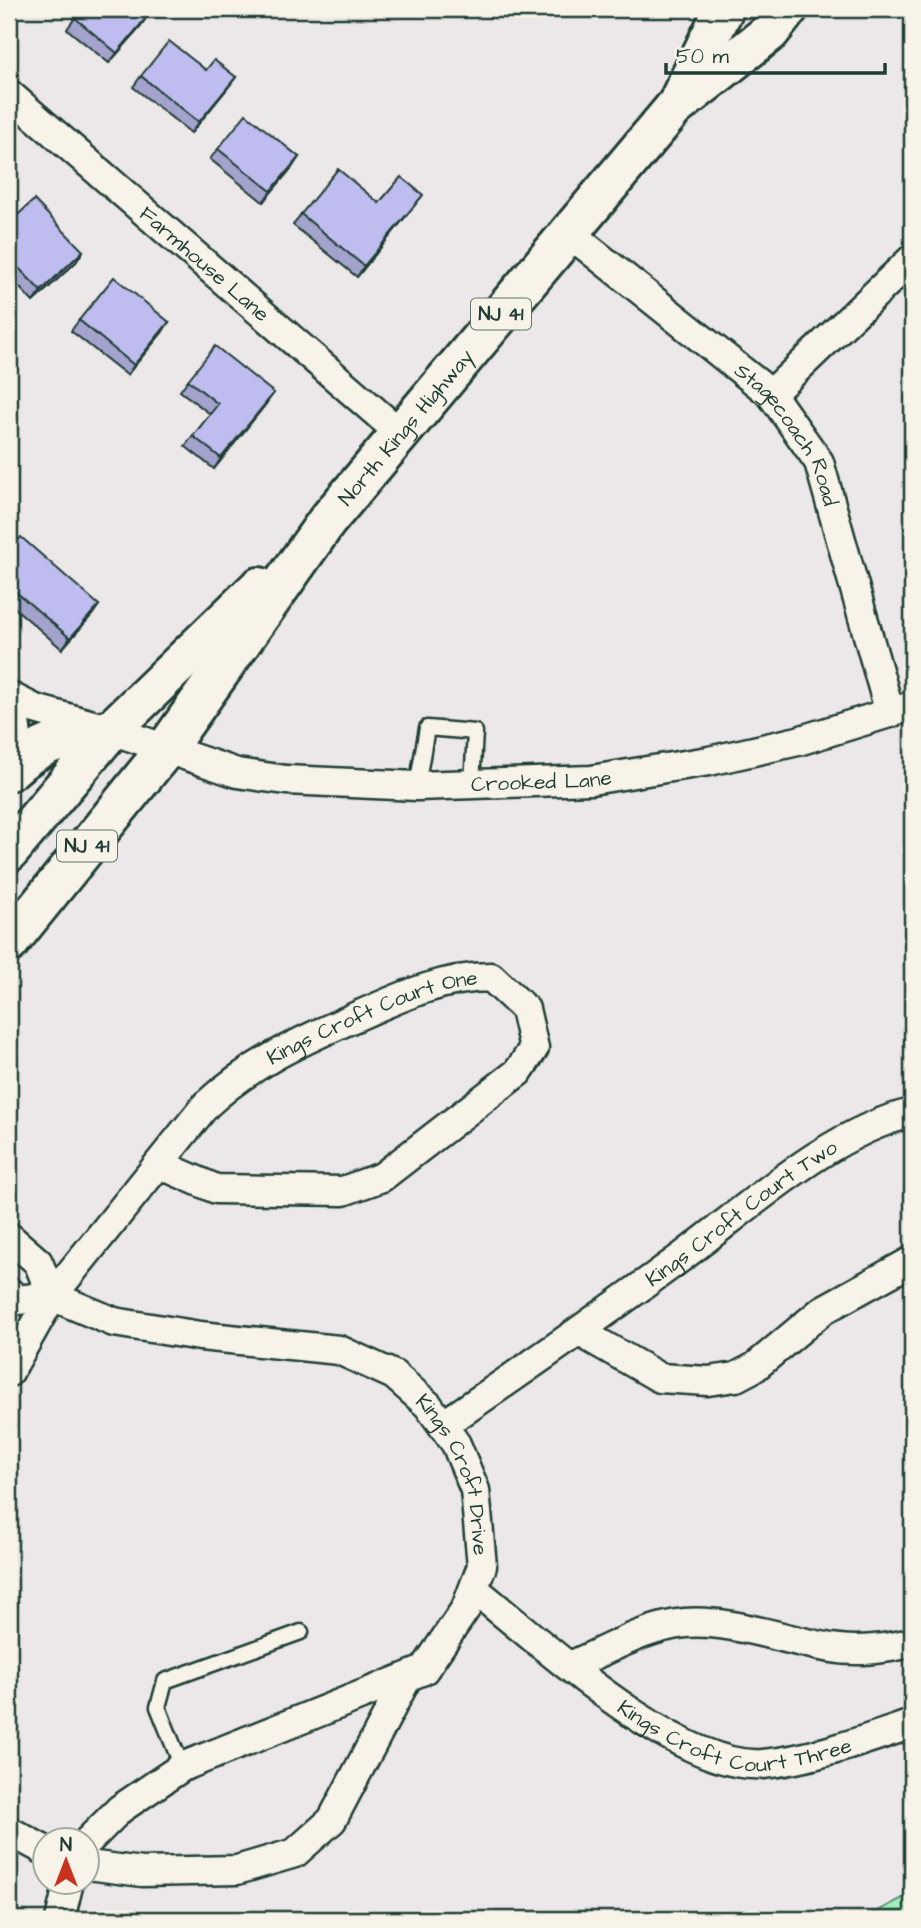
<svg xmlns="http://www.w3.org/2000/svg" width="921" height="1928" viewBox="0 0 921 1928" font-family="'Architects Daughter',sans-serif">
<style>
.green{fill:#a4edbc;stroke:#629578;stroke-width:2}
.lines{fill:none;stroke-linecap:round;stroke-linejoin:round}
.lane-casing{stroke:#1f3d34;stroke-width:19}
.street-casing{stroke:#1f3d34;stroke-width:33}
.primary-casing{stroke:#1f3d34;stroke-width:44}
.lane{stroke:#f7f3e8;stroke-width:14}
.street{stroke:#f7f3e8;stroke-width:28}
.primary{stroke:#f7f3e8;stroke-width:38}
.wall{fill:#a4a3ce;stroke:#1f3d34;stroke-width:2}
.shaded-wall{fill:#8684a7;stroke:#1f3d34;stroke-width:2}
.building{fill:#bfbdef;stroke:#1f3d34;stroke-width:2}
.labels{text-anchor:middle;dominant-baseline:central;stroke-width:7;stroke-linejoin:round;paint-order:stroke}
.shield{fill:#f7f3e8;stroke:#60746a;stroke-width:2}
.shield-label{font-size:19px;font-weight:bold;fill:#1f3d34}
.street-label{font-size:21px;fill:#1f3d34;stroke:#f7f3e8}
</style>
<rect width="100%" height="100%" fill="#ece8e9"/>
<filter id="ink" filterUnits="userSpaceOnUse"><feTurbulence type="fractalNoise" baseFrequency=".0143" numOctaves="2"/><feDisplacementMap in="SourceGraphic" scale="14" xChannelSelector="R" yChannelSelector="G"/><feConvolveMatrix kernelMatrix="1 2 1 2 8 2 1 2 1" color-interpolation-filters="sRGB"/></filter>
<g filter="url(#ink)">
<polygon class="green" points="912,1893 912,1919 863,1919"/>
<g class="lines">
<g class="lane-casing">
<g id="lane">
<polyline points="417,786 427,728 475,732 472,784"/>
<polyline points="182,1767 158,1707 165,1681 301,1632"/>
</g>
</g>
<g class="street-casing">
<g id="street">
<path id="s1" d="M9,94L401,434"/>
<path id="s2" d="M569,233L771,394L819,462L890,713"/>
<polyline points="771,394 912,259"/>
<path id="s3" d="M9,696L35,709L111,730L237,773L286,780L417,786L591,780L709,761L798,741L912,706"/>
<polyline points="9,1237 38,1262 52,1296"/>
<path id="s4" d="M9,1292L18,1300L52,1296L114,1322L200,1336L339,1350L394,1375L428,1405L456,1444L475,1490L482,1566L466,1608L424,1670L182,1767L120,1809L88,1841"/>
<polyline points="580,1332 660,1378 708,1381 736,1377 755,1367 823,1310 912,1261"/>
<path id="s5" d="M9,1372L52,1296L206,1105C250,1064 299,1042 353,1018C398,998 441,977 491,977L525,1009L534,1048L518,1072L382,1177L343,1191L216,1189L159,1164"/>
<path id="s6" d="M443,1425C524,1370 604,1314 683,1256C749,1207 831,1131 912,1113"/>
<path id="s7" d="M474,1589C539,1641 679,1771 763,1764C814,1759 864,1740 912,1724"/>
<path d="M570,1666C606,1651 645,1627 685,1623C730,1619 787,1641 832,1648C859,1653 886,1648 912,1643"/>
<polyline points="9,1831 46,1851"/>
<polyline points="88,1865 142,1872 237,1870 295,1853 332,1820 407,1678"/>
<polyline points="60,1919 69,1882"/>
</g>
</g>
<g class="primary-casing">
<g id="primary">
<polyline points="680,98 724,9"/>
<polyline points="9,713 13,745 11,768"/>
<path d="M9,771C40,742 70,735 111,730"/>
<polyline points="9,852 111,730 259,587"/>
<path id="s8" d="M9,943L165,750L327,521L674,108L770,32L788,9"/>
</g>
</g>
<use href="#lane" class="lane"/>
<use href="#street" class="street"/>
<use href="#primary" class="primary"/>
</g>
<g class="wall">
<polygon points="75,18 146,18 139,29 109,63 67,29"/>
<polygon points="206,70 236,77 191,133 133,87 141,76"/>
<polygon points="218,149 299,157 263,202 210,159"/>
<polygon points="379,203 415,205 357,277 293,225 301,214"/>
<polygon points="9,223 83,251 76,262 33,302 9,276"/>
<polygon points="79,320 169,322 127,375 71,331"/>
<polygon points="188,380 266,404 214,469 185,446 210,414 180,391"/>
<polygon points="9,552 99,605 92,615 62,649 9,603"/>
</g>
<g class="shaded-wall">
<polygon points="146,18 139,29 109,63 117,53"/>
<polygon points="236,77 228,88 191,133 199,122"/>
<polygon points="299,157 292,168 263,202 271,191"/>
<polygon points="423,195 415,205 357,277 364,266"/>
<polygon points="83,251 76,262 33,302 41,291"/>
<polygon points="169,322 162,333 127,375 134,365"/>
<polygon points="274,393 266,404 214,469 221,458"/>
<polygon points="99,605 92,615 62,649 70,638"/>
</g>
<g class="building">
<polygon points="83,9 136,9 146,18 117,53 75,18"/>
<polygon points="169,41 206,70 214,60 236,77 199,122 141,76"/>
<polygon points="246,114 299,157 271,191 218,149"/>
<polygon points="338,169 379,203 401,177 423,195 364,266 301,214"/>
<polygon points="34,200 83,251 41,291 9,258 9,223"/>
<polygon points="114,277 169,322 134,365 79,320"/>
<polygon points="215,346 274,393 221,458 193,436 218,404 188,380"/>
<polygon points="21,537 99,605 70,638 9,586 9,552"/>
</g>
</g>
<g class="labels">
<g class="shield">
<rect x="471" y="298.5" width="60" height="31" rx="5"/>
<rect x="57" y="830.5" width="60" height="31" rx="5"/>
</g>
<g class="shield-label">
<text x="501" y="314">NJ 41</text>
<text x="87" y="846">NJ 41</text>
</g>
<g class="street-label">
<text stroke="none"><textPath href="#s1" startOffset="259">Farmhouse Lane</textPath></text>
<text stroke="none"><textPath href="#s8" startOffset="651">North Kings Highway</textPath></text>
<text stroke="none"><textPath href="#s2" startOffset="301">Stagecoach Road</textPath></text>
<text stroke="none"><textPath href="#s3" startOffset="546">Crooked Lane</textPath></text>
<text stroke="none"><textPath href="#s5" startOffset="523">Kings Croft Court One</textPath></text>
<text stroke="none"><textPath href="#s6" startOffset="366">Kings Croft Court Two</textPath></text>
<text stroke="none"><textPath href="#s4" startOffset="522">Kings Croft Drive</textPath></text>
<text stroke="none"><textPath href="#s7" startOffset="310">Kings Croft Court Three</textPath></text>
</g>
</g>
<rect width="921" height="1928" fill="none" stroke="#f7f3e8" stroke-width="35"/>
<rect x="18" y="18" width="886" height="1893" fill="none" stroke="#1f3d34" stroke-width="2.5" filter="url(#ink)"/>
<g transform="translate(66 1861)"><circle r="33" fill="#f7f3e8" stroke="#a1aaa0" stroke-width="2"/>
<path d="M0-5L12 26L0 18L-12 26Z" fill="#c8321e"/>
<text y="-10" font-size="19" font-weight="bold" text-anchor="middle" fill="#1f3d34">N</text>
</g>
<path d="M666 63v10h219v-10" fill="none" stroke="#1f3d34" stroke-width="3.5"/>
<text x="676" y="63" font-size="21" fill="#1f3d34" stroke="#f7f3e8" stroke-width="5" paint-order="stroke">50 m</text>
</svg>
